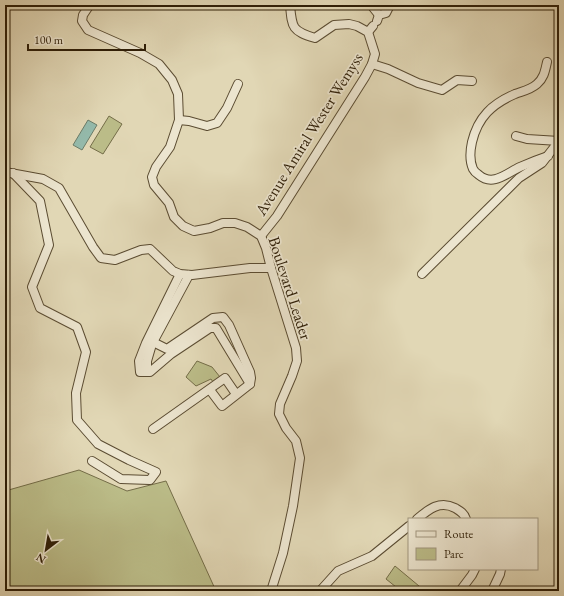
<svg xmlns="http://www.w3.org/2000/svg" width="564" height="596" viewBox="0 0 564 596" font-family="'EB Garamond',serif">
<style>
.green{fill:#bbbc88;stroke:#746d48}
.water{fill:#94baab;stroke:#6b7c69}
.lines{fill:none;stroke-linecap:round;stroke-linejoin:round}
.minor-casing{stroke:#5b4c32;stroke-width:10}
.minor{stroke:#ece5cf;stroke-width:8}
.labels{text-anchor:middle;dominant-baseline:central;stroke-width:3.5;stroke-linejoin:round;paint-order:stroke}
.street-label{font-size:16px;fill:#2e1e07;stroke:#ece5cf}
</style>
<rect width="100%" height="100%" fill="#e1d7b5"/>
<filter id="stains"><feTurbulence type="fractalNoise" baseFrequency=".005" numOctaves="4"/><feColorMatrix values="0 0 0 0 .2 0 0 0 0 .09 0 0 0 0 .02 0 0 0 .5 -.17"/></filter>
<radialGradient id="worn" r=".72"><stop offset=".6" stop-color="#630" stop-opacity="0"/><stop offset="1" stop-color="#630" stop-opacity=".3"/></radialGradient>
<g class="green">
<polygon points="109,116 122,124 103,154 90,147"/>
<polygon points="197,361 212,367 220,377 213,382 211,379 196,386 186,377"/>
<polygon points="79,470 127,491 166,481 216,591 5,591 5,491"/>
<polygon points="395,566 425,591 401,591 386,579"/>
</g>
<polygon class="water" points="88,120 97,125 82,150 73,145"/>
<g class="lines">
<g class="minor-casing">
<g id="minor">
<polyline points="91,5 89,6 83,15 82,21 88,30 140,53 159,64 172,80 178,94 179,120 170,147 156,167 152,177 154,185 169,203 174,217 183,226 194,231 210,228 223,223 235,223 247,227 261,236 266,248 271,268 296,348 297,361 292,376 280,404 279,414 286,428 296,441 300,458 293,506 283,553 271,591"/>
<polyline points="371,5 379,15"/>
<polyline points="377,21 379,15 386,13 390,5"/>
<polyline points="368,32 373,26"/>
<path d="M547,62C545,71 544,78 537,84C530,90 523,91 515,94C492,104 478,117 472,142C470,151 469,160 473,169C474,171 476,173 479,175C493,187 507,173 520,167C529,163 539,159 548,156"/>
<polyline points="372,64 388,69 418,83 442,90 457,80 472,81"/>
<polyline points="179,120 189,121 207,126 217,123 227,108 238,84"/>
<polyline points="516,136 527,139 559,141"/>
<polyline points="5,172 43,179 59,188 93,247 101,258 115,260 141,250 150,249 173,271 180,274 192,275 250,268 271,268"/>
<polyline points="13,173 40,201 49,245 32,287 40,308 77,327 86,352 76,393 77,420 98,444 129,460 156,472 150,480 121,479 92,461"/>
<path d="M261,236L277,216L365,77L372,64L375,54L368,32L357,26L349,24L334,25L315,38C292,31 292,28 290,5"/>
<polyline points="180,274 146,343 139,361 140,372 150,372 171,354 210,328 216,328 250,384"/>
<polyline points="422,274 519,178 542,163 559,141"/>
<polyline points="153,342 167,349 213,318 223,317 229,325 250,372 251,378 250,384 222,406 210,390"/>
<polyline points="147,371 147,361 152,344 189,275"/>
<polyline points="153,429 225,378 236,394"/>
<path d="M417,519C429,509 440,500 455,508C460,511 464,513 466,519"/>
<polyline points="320,591 338,571 372,556 409,526"/>
<polyline points="460,591 472,575 475,569"/>
<polyline points="492,591 500,574 501,569"/>
</g>
</g>
<use href="#minor" class="minor"/>
</g>
<g class="labels">
<g class="street-label">
<text transform="translate(309 134) rotate(-58)">Avenue Amiral Wester Wemyss</text>
<text transform="translate(290 288) rotate(72)">Boulevard Leader</text>
</g>
</g>
<rect width="564" height="596" fill="none" stroke="#e1d7b5" stroke-width="20"/>
<rect x="6" y="6" width="552" height="584" fill="none" stroke="#2e1e07" stroke-width="2"/>
<rect x="10" y="10" width="544" height="576" fill="none" stroke="#2e1e07"/>
<rect x="408" y="518" width="130" height="52" fill="#ece5cf" stroke="#a0957f"/>
<rect x="416" y="531" width="20" height="6" fill="#ece5cf" stroke="#a0957f"/>
<text x="444" y="538" font-size="12" fill="#2e1e07">Route</text>
<rect x="416" y="548" width="20" height="12" fill="#bbbc88" stroke="#a0957f"/>
<text x="444" y="558" font-size="12" fill="#2e1e07">Parc</text>
<g transform="translate(46 550) rotate(211)" stroke="#ece5cf" stroke-width="3" paint-order="stroke">
<path d="M0-3L7 15L0 10L-7 15Z" fill="#2e1e07"/>
<text y="-6" font-size="11" font-weight="bold" text-anchor="middle" fill="#2e1e07">N</text>
</g>
<path d="M28 44v6h117v-6" fill="none" stroke="#2e1e07" stroke-width="2"/>
<text x="34" y="44" font-size="12" fill="#2e1e07" stroke="#ece5cf" stroke-width="3" paint-order="stroke">100 m</text>
<rect width="100%" height="100%" filter="url(#stains)"/>
<rect width="100%" height="100%" fill="url(#worn)"/>
</svg>
